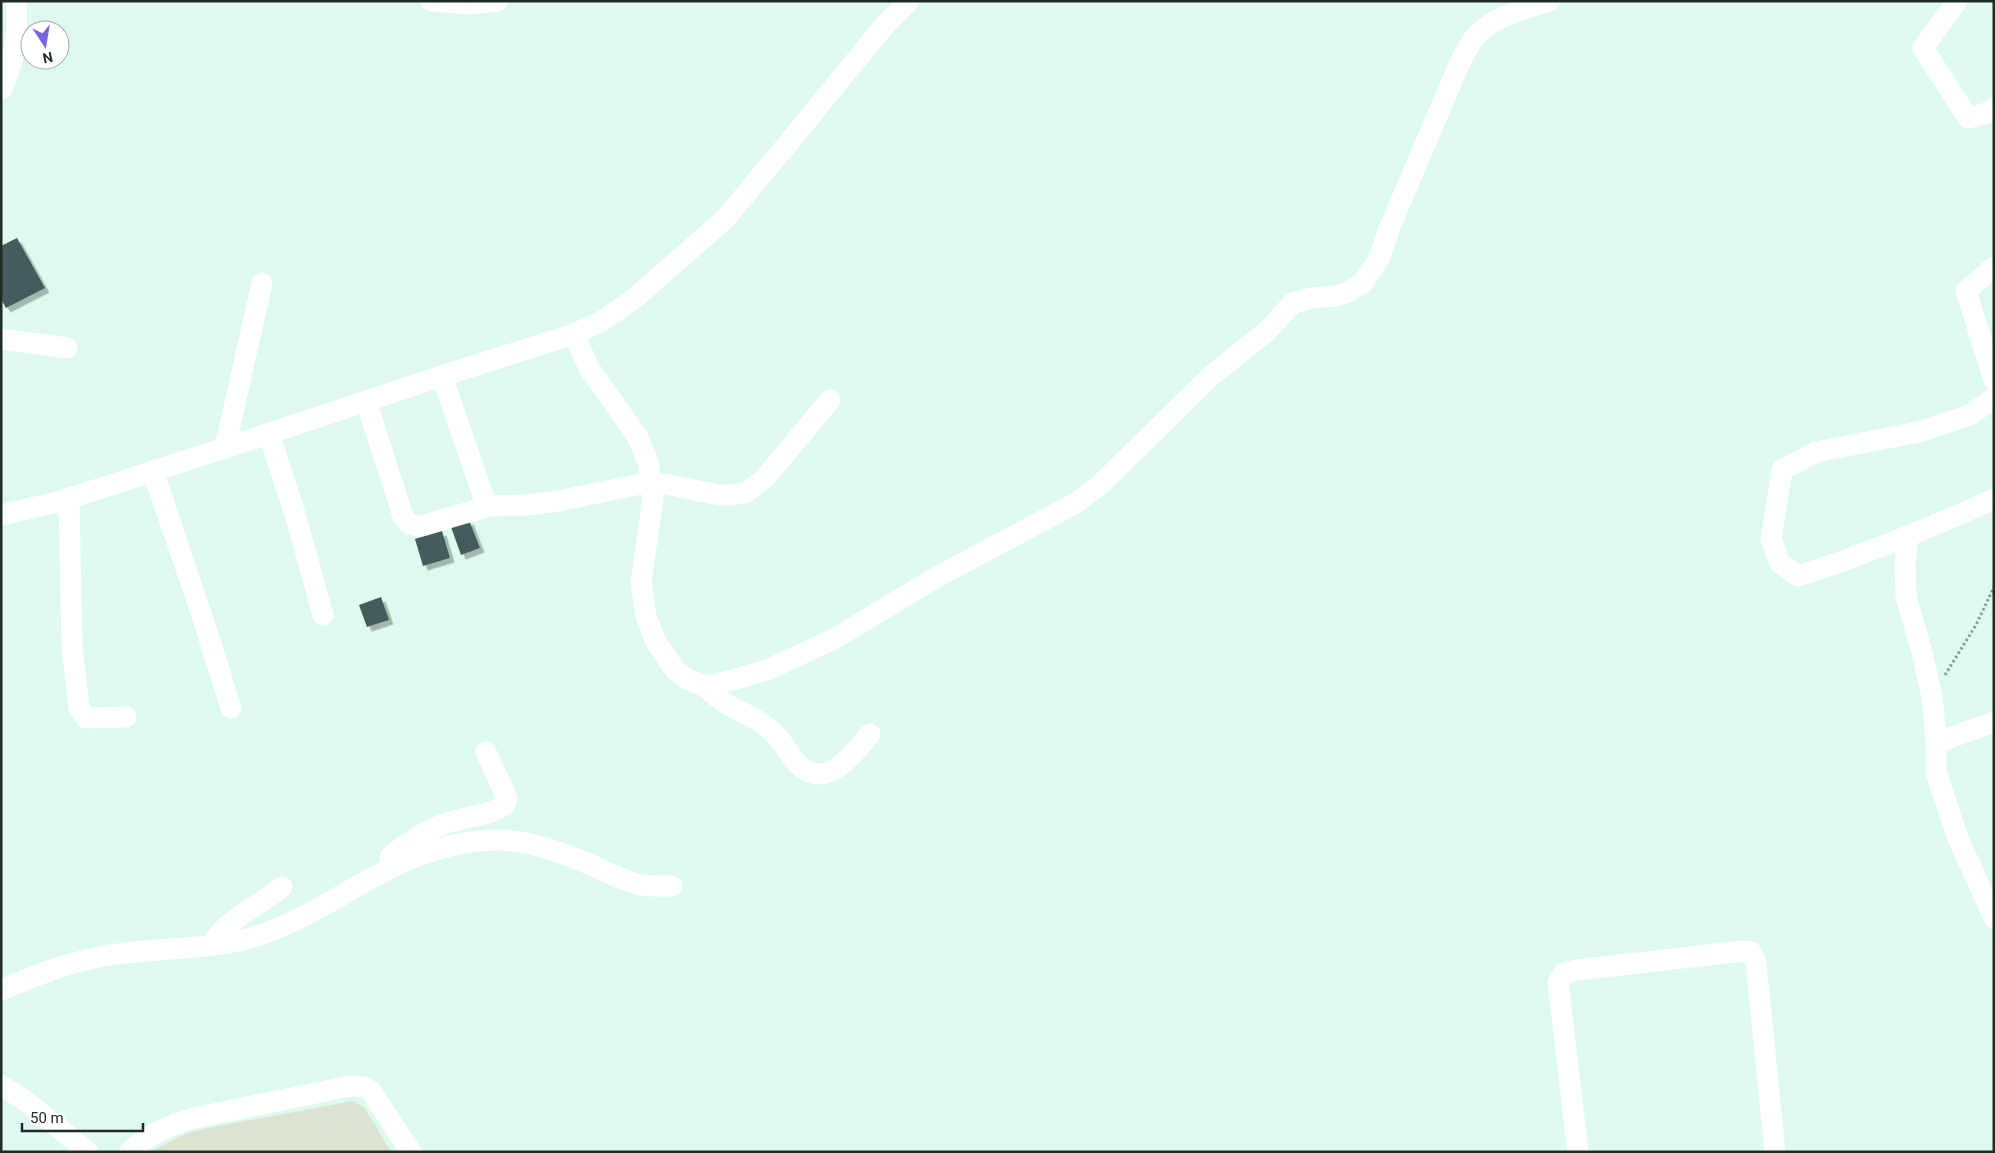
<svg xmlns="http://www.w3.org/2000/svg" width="1995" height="1153" viewBox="0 0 1995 1153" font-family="Roboto,sans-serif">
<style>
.green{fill:#dde3d1}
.building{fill:#435d5c;filter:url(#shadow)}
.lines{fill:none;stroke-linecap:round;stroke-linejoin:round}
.path{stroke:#8a9e96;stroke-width:3;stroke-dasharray:2.5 2.5;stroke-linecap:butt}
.minor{stroke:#fff;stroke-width:21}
</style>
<defs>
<filter id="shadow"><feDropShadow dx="4.5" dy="4.5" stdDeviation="0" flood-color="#0004"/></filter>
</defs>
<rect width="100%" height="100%" fill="#def9ee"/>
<polygon class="green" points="353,1101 365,1108 391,1152 150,1152 185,1134 208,1128"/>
<g class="building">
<polygon points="17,238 45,288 6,308 1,299 1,246"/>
<polygon points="469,520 480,548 461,555 451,527"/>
<polygon points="442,531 450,558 423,566 415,539"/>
<polygon points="381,597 389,620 367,627 359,605"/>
</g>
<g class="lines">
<polyline class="path" points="1945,675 1976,625 1994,587"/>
<g class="minor">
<polyline points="431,1 467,4 498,1"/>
<polyline points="1957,1 1923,48 1968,118 1987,113 1994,108"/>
<path d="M1,90C16,62 18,31 16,1"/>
<polyline points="1994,267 1966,291 1994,380"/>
<path d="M574,334L589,368L637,436L648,462L653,498L641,583L646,616L655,640L675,670L687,679L704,686L725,682L767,670L834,639L935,578L1076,503L1100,485L1212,375L1266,332L1293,303L1312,298L1336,296L1346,293L1363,283L1380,257L1389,229L1458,67C1463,57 1468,45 1476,36C1495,16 1524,9 1550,1"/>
<polyline points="1,339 67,348"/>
<polyline points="442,376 487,507"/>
<path d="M1994,398L1970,415L1919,432L1816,452L1782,470L1771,539L1780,563L1798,576C1865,555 1930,528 1994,499"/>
<path d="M366,401L403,516C408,524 411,526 421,526L490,506L527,505L558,501L651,482L675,486L719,495H732L747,492L765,478L830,400"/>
<polyline points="269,434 295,514 323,615"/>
<polyline points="225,448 262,283"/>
<polyline points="153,471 204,622 231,708"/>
<polyline points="69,498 72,647 79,708 86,718 126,717"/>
<polyline points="1,515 58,502 225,448 442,376 574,334 602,321 635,298 725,219 790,141 884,26 909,1"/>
<polyline points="1908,536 1905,563 1906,597 1922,652 1932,697 1936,735 1936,772 1957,836 1994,918"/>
<path d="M704,686C711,692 718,698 725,703C739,712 756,717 768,728C781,737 787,752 797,763C824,793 854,754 870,734"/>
<polyline points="1936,743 1994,722"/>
<path d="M390,857C406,843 429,828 450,822C469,816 488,816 505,805L507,798L486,752"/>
<path d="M211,945C230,916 257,908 282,887"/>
<path d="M1,990C34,976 69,962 105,956C158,946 214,952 266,933C348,902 400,843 494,840C526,839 560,852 589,864C605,871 621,880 638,884C649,887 660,886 672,886"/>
<polyline points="1,1085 27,1102 88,1152"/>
<path d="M130,1152C148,1133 170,1126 194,1118L350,1086L364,1087L371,1091L411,1152"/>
<polyline points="1578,1152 1558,982 1564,973 1577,970 1743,951 1751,952 1756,963 1775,1152"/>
</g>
</g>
<rect width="1995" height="1153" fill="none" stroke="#202a26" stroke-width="5"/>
<g transform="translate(45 45) rotate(168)"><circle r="24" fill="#ffffff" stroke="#a6aaa8"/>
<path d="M0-4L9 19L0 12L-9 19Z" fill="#7a63de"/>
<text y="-8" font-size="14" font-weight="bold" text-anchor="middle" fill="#202a26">N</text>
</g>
<path d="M22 1123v8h121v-8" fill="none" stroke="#202a26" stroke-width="2.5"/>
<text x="30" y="1123" font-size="15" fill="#202a26" stroke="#ffffff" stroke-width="4" paint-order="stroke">50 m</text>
</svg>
